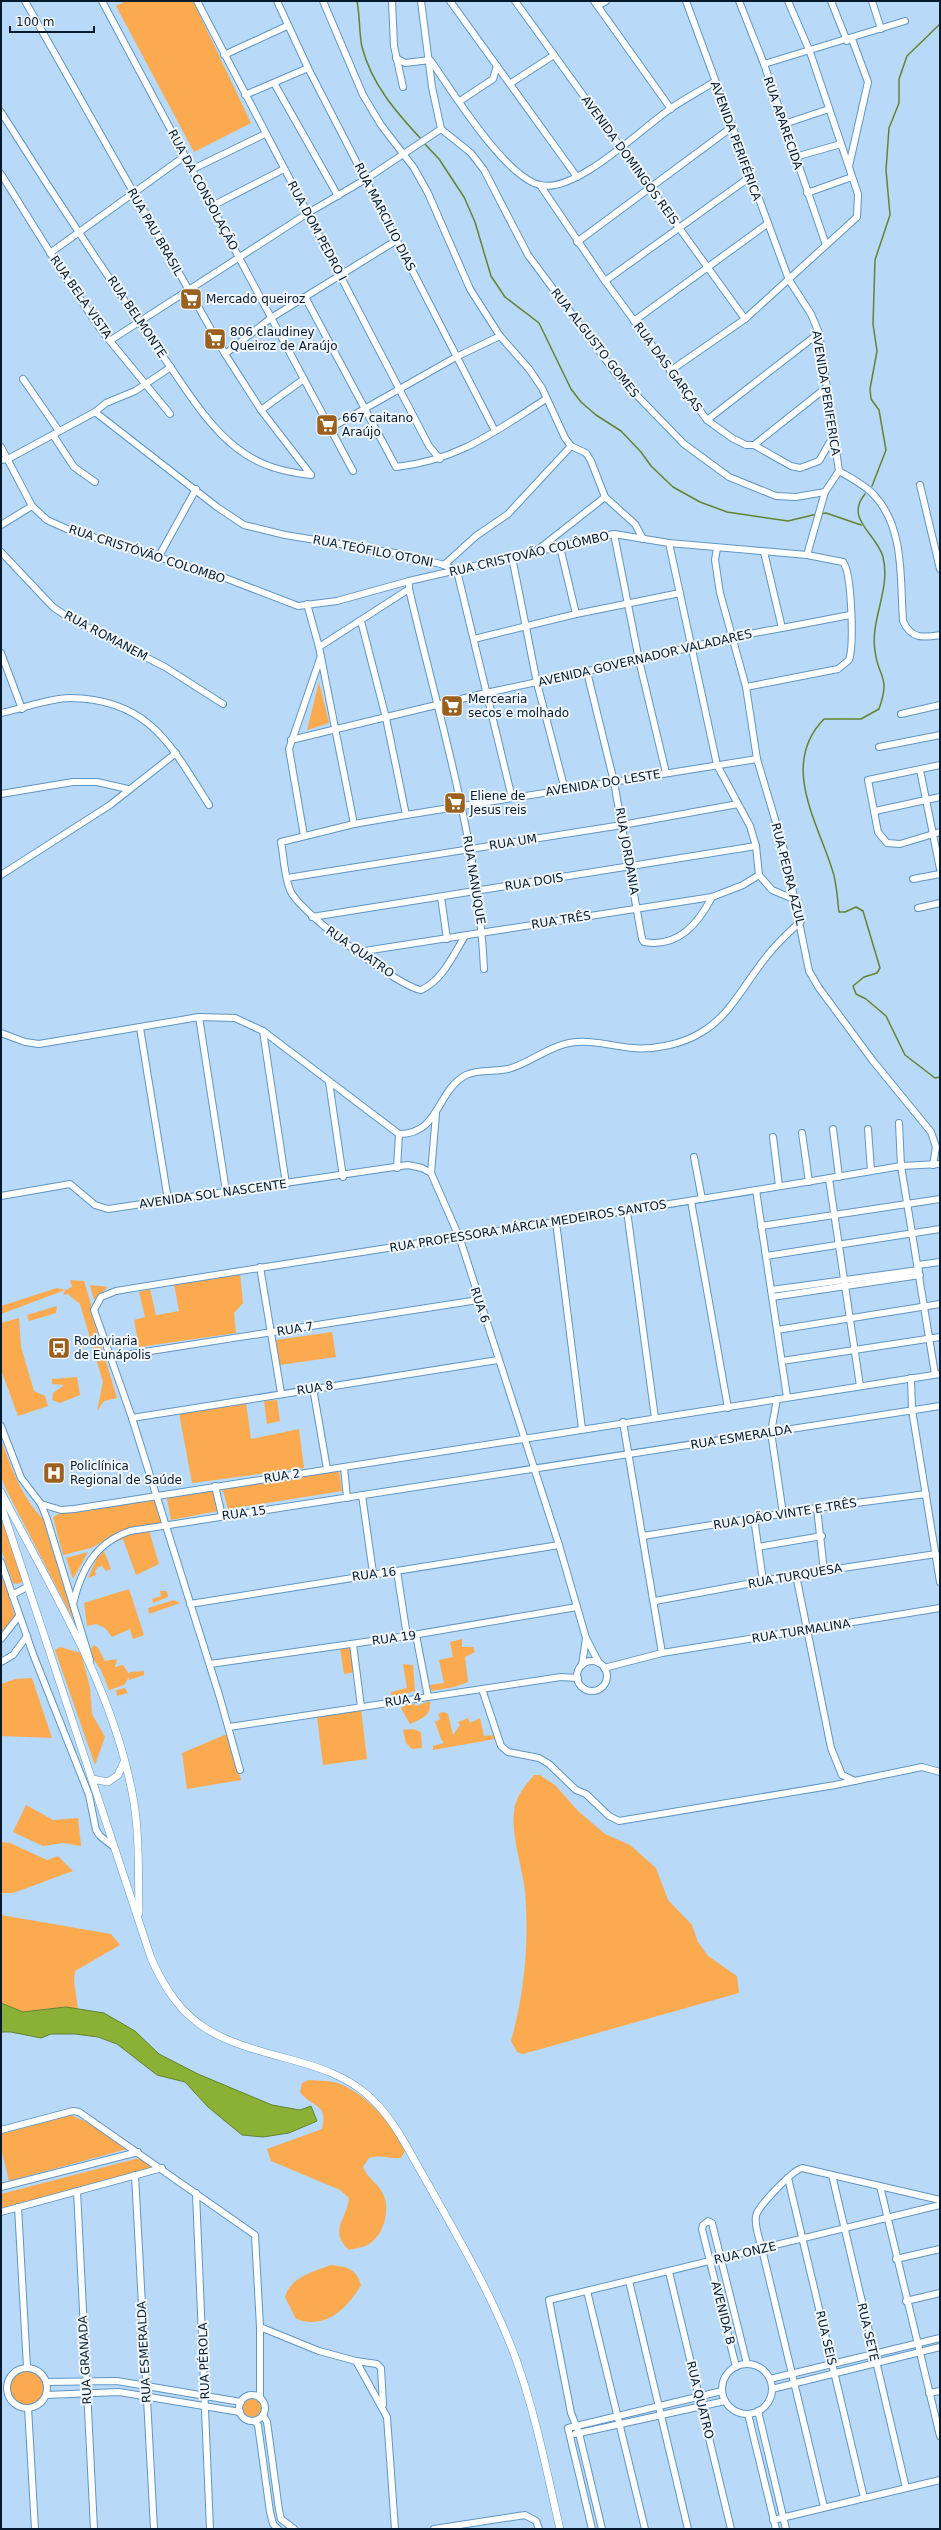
<svg xmlns="http://www.w3.org/2000/svg" width="941" height="2530" viewBox="0 0 941 2530" font-family="'DejaVu Sans',sans-serif">
<style>
.green{fill:#fcaa50}
.water{fill:#8ab136;stroke:#628433}
.lines{fill:none;stroke-linecap:round;stroke-linejoin:round}
.stream{stroke:#628433;stroke-width:1.5}
.minor-casing{stroke:#5f96c4;stroke-width:8}
.major-casing{stroke:#5f96c4;stroke-width:8}
.minor{stroke:#fff;stroke-width:6}
.major{stroke:#fff;stroke-width:7}
.labels{text-anchor:middle;dominant-baseline:central;stroke-width:4;stroke-linejoin:round;paint-order:stroke}
.street-label{font-size:12px;fill:#051b2d;stroke:#f1f7fc}
.poi-label{font-size:12px;fill:#051b2d;stroke:#f1f7fc;text-anchor:start}
</style>
<rect width="100%" height="100%" fill="#b8d9f7"/>
<g class="green">
<polygon points="126,1 193,1 251,123 194,152 116,6"/>
<polygon points="319,682 329,723 307,730"/>
<polygon points="240,1273 243,1303 234,1313 236,1333 139,1347 134,1320 145,1317 139,1292 150,1289 156,1315 152,1316 179,1311 174,1284"/>
<polygon points="70,1280 84,1281 91,1304 91,1312 117,1398 104,1401 97,1411 103,1382 80,1304 68,1294 63,1295 65,1290 1,1314 1,1306 57,1288 66,1290 72,1287"/>
<polygon points="90,1285 108,1287 94,1300"/>
<polygon points="57,1306 56,1313 29,1321 27,1315"/>
<polygon points="19,1318 21,1347 34,1391 45,1396 48,1406 18,1416 1,1370 1,1323"/>
<polygon points="332,1332 336,1357 279,1365 276,1340"/>
<polygon points="77,1377 80,1395 60,1403 52,1400 53,1393 64,1385 52,1384 52,1379"/>
<polygon points="277,1400 280,1421 267,1424 264,1401"/>
<polygon points="246,1403 251,1439 299,1429 304,1468 192,1483 179,1413"/>
<path d="M1,1440C12,1469 21,1496 43,1519L75,1623L5,1487L1,1476Z"/>
<polygon points="339,1471 342,1491 228,1509 222,1487"/>
<polygon points="214,1489 218,1511 171,1520 167,1498"/>
<polygon points="155,1499 162,1525 130,1527 91,1548 63,1555 53,1517 61,1513"/>
<polygon points="1,1511 23,1581 18,1584 13,1583 1,1549"/>
<polygon points="149,1531 159,1564 136,1575 123,1539 113,1543 113,1541 131,1532"/>
<polygon points="104,1551 111,1569 106,1571 102,1566 98,1567 95,1571 96,1575 88,1578 97,1558"/>
<polygon points="88,1552 73,1579 66,1558"/>
<polygon points="1,1572 15,1616 1,1636"/>
<polygon points="129,1589 144,1635 133,1639 130,1629 112,1637 105,1628 96,1624 87,1626 84,1603"/>
<polygon points="160,1591 167,1591 168,1597 153,1603 152,1599 161,1596"/>
<polygon points="174,1600 180,1603 149,1614 148,1608"/>
<polygon points="462,1639 462,1647 473,1647 475,1652 465,1657 468,1682 454,1687 431,1691 430,1685 444,1683 439,1660 453,1657 450,1642"/>
<polygon points="94,1645 98,1648 105,1661 117,1659 115,1667 123,1665 129,1674 130,1672 144,1671 144,1675 129,1680 129,1677 124,1685 109,1690 101,1670 93,1659 91,1649"/>
<polygon points="352,1646 354,1672 344,1674 340,1648"/>
<polygon points="60,1647 81,1653 90,1688 92,1714 105,1737 95,1765 55,1650"/>
<polygon points="403,1664 413,1665 415,1691 392,1697 391,1692 407,1688"/>
<polygon points="32,1678 52,1738 1,1736 1,1684 15,1679"/>
<polygon points="125,1688 128,1693 117,1696 116,1690"/>
<path d="M430,1701C431,1716 423,1718 410,1724L401,1708L411,1702L416,1706Z"/>
<polygon points="361,1709 367,1759 323,1765 317,1717"/>
<polygon points="443,1712 448,1714 453,1735 460,1725 458,1722 468,1718 470,1723 480,1718 484,1736 494,1735 495,1739 433,1750 433,1746 444,1743 441,1739 435,1722 440,1719 438,1714"/>
<polygon points="413,1729 421,1732 422,1748 412,1749 406,1743 403,1730"/>
<polygon points="227,1734 241,1780 187,1789 182,1753"/>
<path d="M534,1775H540L555,1785L578,1811L605,1834L630,1845L656,1868L668,1900L692,1925L698,1942L708,1956L737,1976L739,1993L523,2054L517,2052L511,2041C525,1992 529,1941 525,1890C522,1867 511,1834 514,1812C515,1797 525,1786 534,1775Z"/>
<polygon points="26,1805 53,1820 78,1818 81,1846 63,1843 43,1846 13,1832"/>
<polygon points="1,1842 10,1843 47,1860 58,1856 73,1871 13,1893 1,1893"/>
<polygon points="1,1915 111,1934 120,1945 75,1971 74,1981 78,2009 66,2007 23,2012 1,2003"/>
<path d="M309,2080C319,2081 330,2080 340,2084C366,2094 394,2125 405,2151L401,2158C389,2159 381,2154 369,2158L363,2167C368,2179 378,2183 383,2194C390,2207 385,2230 374,2240C368,2247 357,2248 349,2250C328,2230 347,2220 349,2198L340,2190L271,2161L267,2149L322,2129C329,2102 311,2108 300,2092L302,2083Z"/>
<polygon points="70,2115 87,2122 127,2149 9,2181 1,2148 1,2134"/>
<polygon points="139,2158 157,2167 1,2208 1,2194"/>
<path d="M331,2265C347,2267 356,2268 361,2285C347,2309 325,2330 296,2319L285,2297C291,2277 312,2272 331,2265Z"/>
<circle cx="27" cy="2388" r="17"/>
<circle cx="252" cy="2408" r="9"/>
</g>
<polygon class="water" points="1,2003 23,2012 66,2007 104,2013 135,2031 159,2054 198,2074 272,2105 300,2110 311,2106 317,2121 289,2133 263,2137 242,2135 208,2107 185,2082 157,2075 117,2044 98,2037 75,2034 51,2034 41,2038 11,2032 1,2032"/>
<g class="lines">
<g class="stream">
<path d="M357,1C360,16 359,33 362,47C372,85 396,112 422,140"/>
<polyline points="424,143 439,159 464,197 475,222 491,276 505,297 539,323 571,389 581,402 596,415 621,431 641,452 651,466 673,487 700,502 727,512 788,521 817,514"/>
<polyline points="872,486 886,450 879,410 871,399 870,389 877,351 873,324 875,260 890,215 886,170 889,128 899,103 899,79 907,56 940,24"/>
<path d="M865,494C844,519 877,534 883,557C891,590 870,619 875,651C878,678 891,675 879,709L861,719H824C780,764 817,821 832,869C837,882 837,898 839,912H845L856,907L863,911L880,968L877,973L864,977L853,986L856,994L866,999L886,1016L905,1055L935,1078L940,1077"/>
<polyline points="820,514 826,513 861,525"/>
</g>
<g class="minor-casing">
<g id="minor">
<polyline points="25,1 225,354 261,410 311,475"/>
<polyline points="102,1 353,471"/>
<polyline points="197,1 429,446 440,459"/>
<polyline points="277,1 308,68 495,431"/>
<polyline points="323,1 363,95 381,125 414,168 428,193 470,289 500,336 529,369 542,388 565,438 571,446 586,453 591,461 605,497 635,524 643,539"/>
<polyline points="392,1 394,46 403,87"/>
<polyline points="450,1 577,177"/>
<polyline points="515,1 745,319"/>
<polyline points="594,1 671,109"/>
<path d="M686,1L789,280L811,314L819,333L839,471C851,478 865,485 874,495C905,528 900,580 903,621C911,639 923,638 940,635"/>
<polyline points="739,1 764,64 826,245"/>
<polyline points="831,1 847,41"/>
<polyline points="872,1 881,29"/>
<polyline points="598,6 606,1"/>
<polyline points="224,55 287,26"/>
<polyline points="396,58 405,63 430,60"/>
<path d="M431,61C452,91 505,177 540,185C575,194 641,129 670,109C684,99 700,91 714,82"/>
<polyline points="764,64 905,21"/>
<polyline points="274,83 338,196"/>
<polyline points="511,83 554,55"/>
<polyline points="245,95 308,68"/>
<polyline points="460,101 493,79 497,66"/>
<path d="M1,112C52,193 105,273 160,352C183,384 206,425 238,449C260,466 284,472 311,475"/>
<polyline points="784,124 829,109"/>
<polyline points="441,129 471,153 484,170 528,255 617,375 684,444 729,477 776,496 796,497 825,492"/>
<polyline points="795,157 841,144"/>
<polyline points="849,166 868,82 852,39"/>
<polyline points="193,169 265,134"/>
<polyline points="1,174 66,278 101,330 170,414"/>
<polyline points="540,185 605,281 707,420 732,438 746,445 754,445 791,466 800,468 819,461 834,435"/>
<polyline points="807,193 852,177"/>
<polyline points="212,206 284,169"/>
<polyline points="577,242 732,127"/>
<polyline points="50,253 185,156"/>
<polyline points="605,281 750,177"/>
<path d="M305,297L396,467C459,460 494,432 546,399"/>
<polyline points="634,321 767,224"/>
<polyline points="111,340 308,213 366,179 441,129 432,87 421,1"/>
<polyline points="225,354 271,318 397,240"/>
<polyline points="670,371 745,319 857,217 858,194 810,52 788,1"/>
<polyline points="23,379 59,431"/>
<polyline points="261,410 304,379"/>
<polyline points="95,412 217,507 244,525 285,535 407,555 444,565 457,571 512,798"/>
<polyline points="707,420 819,333"/>
<polyline points="329,429 456,357 500,336"/>
<polyline points="53,435 74,467 95,482"/>
<polyline points="754,445 827,387"/>
<path d="M1,447L32,506L47,520L67,529L220,576L298,606L337,601L409,581L614,534L669,543L807,555L843,562C852,573 854,646 849,660L838,669L746,687"/>
<polyline points="1,460 8,459 95,412 106,403 135,391 171,367"/>
<polyline points="920,485 940,569"/>
<polyline points="1,525 32,506"/>
<polyline points="614,534 639,660 666,773"/>
<polyline points="669,543 717,765 750,826 756,846 759,875 772,890 796,900"/>
<polyline points="560,547 576,614"/>
<polyline points="717,548 715,560 720,593 746,687 757,759 785,853 809,971 819,988 873,1061 931,1132 936,1147 933,1165"/>
<polyline points="1,552 53,607 69,618 165,667 223,704"/>
<polyline points="535,552 605,497"/>
<polyline points="807,555 825,492 839,471"/>
<polyline points="512,557 537,683 565,790"/>
<polyline points="158,558 196,489"/>
<polyline points="444,565 476,536 508,514 571,446"/>
<path d="M409,581V589C438,714 478,840 484,969"/>
<polyline points="307,604 319,647 354,824"/>
<polyline points="361,621 386,718 406,815"/>
<polyline points="782,628 850,615"/>
<polyline points="474,639 576,614 680,593"/>
<polyline points="319,647 409,589"/>
<polyline points="1,653 22,709"/>
<path d="M587,672L614,782L642,939L644,942C678,948 698,924 712,897"/>
<path d="M1,713C21,709 50,698 70,698C149,699 171,745 209,805"/>
<polyline points="901,714 940,705"/>
<polyline points="291,740 486,693 639,660 732,637 782,628 764,552"/>
<polyline points="879,747 940,735"/>
<polyline points="940,765 868,780 878,832 887,843 900,844 940,832"/>
<polyline points="920,770 940,869"/>
<polyline points="1,794 73,782 97,782 128,789"/>
<polyline points="875,811 940,797"/>
<polyline points="304,836 289,749 321,656"/>
<polyline points="1,875 110,805 176,753"/>
<polyline points="287,878 622,825 738,804"/>
<polyline points="913,879 940,874"/>
<polyline points="441,897 447,939"/>
<polyline points="918,908 940,903"/>
<polyline points="312,917 756,846"/>
<path d="M465,936C453,955 443,980 421,990C399,987 302,914 291,892C284,878 284,857 281,842L354,824L406,815L757,759"/>
<polyline points="358,952 712,897 743,885 759,875"/>
<polyline points="199,1017 226,1191"/>
<polyline points="140,1028 168,1200"/>
<polyline points="263,1031 286,1184"/>
<path d="M1,1033L25,1042L39,1044L199,1017L235,1018L263,1031L399,1134C440,1134 436,1091 466,1075C478,1069 495,1072 508,1069C529,1064 547,1047 569,1043C591,1039 611,1046 632,1048C655,1050 683,1044 702,1032C731,1015 746,981 767,956C777,943 789,932 801,921"/>
<polyline points="329,1082 343,1177"/>
<polyline points="436,1114 431,1173 460,1239 559,1545 586,1638 599,1663"/>
<polyline points="899,1123 901,1166 935,1374"/>
<polyline points="833,1129 839,1177"/>
<polyline points="868,1129 871,1171"/>
<polyline points="802,1133 809,1182"/>
<polyline points="773,1137 779,1186"/>
<polyline points="694,1157 702,1199"/>
<polyline points="397,1168 399,1134"/>
<polyline points="829,1179 860,1386"/>
<polyline points="756,1190 787,1397"/>
<polyline points="1,1196 70,1184 95,1205 108,1209 408,1165 422,1168 431,1173"/>
<polyline points="691,1201 728,1408"/>
<polyline points="627,1211 655,1418"/>
<polyline points="556,1222 582,1429"/>
<polyline points="761,1226 940,1199"/>
<polyline points="766,1256 940,1229"/>
<polyline points="918,1265 940,1262"/>
<polyline points="260,1267 281,1393"/>
<polyline points="771,1290 919,1270"/>
<polyline points="772,1297 920,1275"/>
<polyline points="777,1330 940,1304"/>
<polyline points="112,1357 478,1300"/>
<polyline points="782,1361 940,1337"/>
<polyline points="911,1378 912,1410 940,1582"/>
<polyline points="313,1388 327,1469"/>
<polyline points="777,1399 771,1432 783,1514"/>
<polyline points="132,1418 498,1360"/>
<polyline points="1,1426 21,1478 41,1504 47,1519 90,1660"/>
<polyline points="344,1467 347,1498"/>
<polyline points="215,1486 222,1516"/>
<polyline points="362,1495 373,1573"/>
<polyline points="41,1504 61,1510 74,1509 940,1374"/>
<polyline points="817,1508 824,1571"/>
<polyline points="754,1518 763,1581"/>
<polyline points="643,1536 817,1508 926,1494"/>
<polyline points="758,1547 822,1536"/>
<polyline points="1,1562 33,1654 89,1795 96,1830 100,1836 114,1847"/>
<polyline points="397,1571 407,1636"/>
<polyline points="796,1575 831,1748 842,1775 855,1781"/>
<polyline points="12,1595 27,1587"/>
<polyline points="655,1601 796,1575 936,1554"/>
<path d="M73,1604C81,1570 95,1543 130,1531L940,1406"/>
<polyline points="190,1604 559,1545"/>
<polyline points="416,1635 428,1697"/>
<polyline points="1,1639 19,1616"/>
<polyline points="353,1644 361,1707"/>
<polyline points="662,1653 940,1608"/>
<circle cx="592" cy="1676" r="15"/>
<polyline points="1,1662 13,1655 27,1636"/>
<polyline points="210,1664 407,1636 577,1607"/>
<polyline points="582,1665 586,1638"/>
<polyline points="604,1668 662,1653 623,1422"/>
<polyline points="482,1689 501,1746 508,1752 539,1758 549,1764 576,1790 586,1794 609,1816 619,1821 835,1785 922,1767 940,1772"/>
<polyline points="229,1727 561,1677 578,1678"/>
<path d="M240,1770L220,1698L132,1418L94,1310L101,1297L116,1291C378,1248 640,1211 901,1166L940,1164"/>
<polyline points="1,2130 73,2111 79,2112 255,2235 260,2327 260,2398"/>
<polyline points="135,2175 154,2529"/>
<polyline points="832,2175 906,2488"/>
<polyline points="788,2178 864,2498"/>
<polyline points="880,2186 940,2436"/>
<polyline points="1,2187 138,2152"/>
<polyline points="77,2191 94,2529"/>
<polyline points="196,2193 210,2529"/>
<polyline points="18,2207 27,2367"/>
<polyline points="1,2212 162,2168"/>
<polyline points="896,2259 940,2249"/>
<polyline points="669,2272 731,2529"/>
<polyline points="629,2281 688,2529"/>
<polyline points="587,2291 645,2529"/>
<polyline points="906,2301 940,2293"/>
<polyline points="260,2327 319,2351 356,2361 387,2417 395,2529"/>
<polyline points="356,2361 377,2364 381,2368 383,2405"/>
<circle cx="747" cy="2389" r="25"/>
<polyline points="736,2367 702,2229 703,2225 708,2221 712,2223 747,2364"/>
<circle cx="27" cy="2388" r="20"/>
<polyline points="770,2379 940,2338"/>
<polyline points="46,2382 117,2381 241,2402"/>
<polyline points="772,2389 940,2347"/>
<polyline points="929,2393 940,2391"/>
<polyline points="46,2395 119,2392 240,2412"/>
<circle cx="252" cy="2408" r="13"/>
<polyline points="28,2408 35,2529"/>
<polyline points="758,2411 786,2529"/>
<polyline points="748,2414 776,2529"/>
<polyline points="263,2415 267,2422 279,2510 281,2519 294,2529"/>
<polyline points="254,2421 258,2425 270,2512 273,2524 278,2529"/>
<polyline points="575,2434 725,2401"/>
<path d="M824,2507L762,2249C760,2240 754,2226 756,2216C758,2206 792,2171 802,2168L940,2200"/>
<polyline points="773,2520 940,2480"/>
<polyline points="434,2529 525,2515 536,2521 539,2529"/>
<polyline points="592,2529 568,2428 722,2391"/>
<polyline points="602,2529 579,2433 571,2413 549,2300 940,2205"/>
</g>
</g>
<g class="major-casing">
<g id="major">
<path d="M1,1492C51,1589 111,1684 132,1792C140,1831 138,1873 139,1913"/>
<path d="M1,1505L151,1958C184,2033 223,2041 296,2061C321,2068 344,2076 364,2092C393,2115 409,2152 428,2184C460,2241 495,2300 517,2362C536,2416 547,2473 560,2529"/>
<polyline points="92,1779 108,1782 118,1775 124,1762"/>
</g>
</g>
<use href="#minor" class="minor"/>
<use href="#major" class="major"/>
</g>
<defs>
<g id="supermarket-square" transform="scale(1.15)"><rect x="-9" y="-9" width="18" height="18" rx="4" fill="#9a611e" stroke="#f1f7fc"/><path d="M-6-5.5h2.5l.6 2H6L4.5 2H-2.5L-4.4-4H-6ZM-1.5 3.2a1.3 1.3 0 1 0 .1 0ZM3 3.2a1.3 1.3 0 1 0 .1 0Z" fill="#fff"/></g>
<g id="bus-square" transform="scale(1.15)"><rect x="-9" y="-9" width="18" height="18" rx="4" fill="#9a611e" stroke="#f1f7fc"/><path d="M-5-6H5V4H4V6H2V4H-2V6H-4V4H-5ZM-3.5-4V0h7V-4ZM-3.5 1.2v1.5H-2V1.2ZM2 1.2v1.5H3.5V1.2Z" fill="#fff"/></g>
<g id="hospital-square" transform="scale(1.15)"><rect x="-9" y="-9" width="18" height="18" rx="4" fill="#9a611e" stroke="#f1f7fc"/><path d="M-5-5h3v3.5h4V-5h3V5h-3V1.5h-4V5h-3Z" fill="#fff"/></g>
</defs>
<g fill-rule="evenodd">
<use href="#supermarket-square" x="191" y="299"/>
<use href="#supermarket-square" x="215" y="339"/>
<use href="#supermarket-square" x="327" y="425"/>
<use href="#supermarket-square" x="452" y="706"/>
<use href="#supermarket-square" x="455" y="803"/>
<use href="#bus-square" x="59" y="1348"/>
<use href="#hospital-square" x="54" y="1473"/>
</g>
<g class="labels">
<g class="street-label">
<text transform="translate(783 123) rotate(71)">RUA APARECIDA</text>
<text transform="translate(736 141) rotate(70)">AVENIDA PERIFÉRICA</text>
<text transform="translate(630 160) rotate(54)">AVENIDA DOMINGOS REIS</text>
<text transform="translate(203 190) rotate(62)">RUA DA CONSOLAÇÃO</text>
<text transform="translate(385 217) rotate(63)">RUA MARCILIO DIAS</text>
<text transform="translate(317 231) rotate(62)">RUA DOM PEDRO I</text>
<text transform="translate(155 232) rotate(60)">RUA PAU BRASIL</text>
<text transform="translate(81 297) rotate(55)">RUA BELA VISTA</text>
<text transform="translate(137 317) rotate(56)">RUA BELMONTE</text>
<text transform="translate(595 343) rotate(52)">RUA ALGUSTO GOMES</text>
<text transform="translate(668 367) rotate(54)">RUA DAS GARÇAS</text>
<text transform="translate(826 393) rotate(81)">AVENIDA PERIFERICA</text>
<text transform="translate(373 551) rotate(11)">RUA TEÓFILO OTONI</text>
<text transform="translate(147 554) rotate(18)">RUA CRISTÓVÃO COLOMBO</text>
<text transform="translate(529 554) rotate(-13)">RUA CRISTOVÃO COLÔMBO</text>
<text transform="translate(106 636) rotate(28)">RUA ROMANEM</text>
<text transform="translate(645 658) rotate(-13)">AVENIDA GOVERNADOR VALADARES</text>
<text transform="translate(603 783) rotate(-9)">AVENIDA DO LESTE</text>
<text transform="translate(513 842) rotate(-9)">RUA UM</text>
<text transform="translate(627 851) rotate(80)">RUA JORDANIA</text>
<text transform="translate(788 874) rotate(76)">RUA PEDRA AZUL</text>
<text transform="translate(474 880) rotate(81)">RUA NANUQUE</text>
<text transform="translate(534 882) rotate(-9)">RUA DOIS</text>
<text transform="translate(561 920) rotate(-9)">RUA TRÊS</text>
<text transform="translate(360 952) rotate(35)">RUA QUATRO</text>
<text transform="translate(213 1194) rotate(-8)">AVENIDA SOL NASCENTE</text>
<text transform="translate(528 1226) rotate(-9)">RUA PROFESSORA MÁRCIA MEDEIROS SANTOS</text>
<text transform="translate(480 1305) rotate(72)">RUA 6</text>
<text transform="translate(295 1329) rotate(-9)">RUA 7</text>
<text transform="translate(315 1388) rotate(-9)">RUA 8</text>
<text transform="translate(741 1437) rotate(-9)">RUA ESMERALDA</text>
<text transform="translate(282 1476) rotate(-9)">RUA 2</text>
<text transform="translate(244 1513) rotate(-8)">RUA 15</text>
<text transform="translate(785 1514) rotate(-9)">RUA JOÃO VINTE E TRÊS</text>
<text transform="translate(374 1574) rotate(-7)">RUA 16</text>
<text transform="translate(795 1576) rotate(-10)">RUA TURQUESA</text>
<text transform="translate(801 1631) rotate(-9)">RUA TURMALINA</text>
<text transform="translate(394 1638) rotate(-8)">RUA 19</text>
<text transform="translate(403 1700) rotate(-9)">RUA 4</text>
<text transform="translate(745 2253) rotate(-13)">RUA ONZE</text>
<text transform="translate(723 2313) rotate(76)">AVENIDA B</text>
<text transform="translate(868 2332) rotate(77)">RUA SETE</text>
<text transform="translate(826 2338) rotate(77)">RUA SEIS</text>
<text transform="translate(144 2352) rotate(-93)">RUA ESMERALDA</text>
<text transform="translate(85 2360) rotate(-93)">RUA GRANADA</text>
<text transform="translate(204 2361) rotate(-92)">RUA PÉROLA</text>
<text transform="translate(700 2400) rotate(76)">RUA QUATRO</text>
</g>
<g class="poi-label">
<text x="206" y="299">Mercado queiroz</text>
<text x="230" y="332">806 claudiney<tspan x="230" dy="14">Queiroz de Araújo</tspan></text>
<text x="342" y="418">667 caitano<tspan x="342" dy="14">Araújo</tspan></text>
<text x="468" y="699">Mercearia<tspan x="468" dy="14">secos e molhado</tspan></text>
<text x="470" y="796">Eliene de<tspan x="470" dy="14">Jesus reis</tspan></text>
<text x="74" y="1341">Rodoviaria<tspan x="74" dy="14">de Eunápolis</tspan></text>
<text x="70" y="1466">Policlínica<tspan x="70" dy="14">Regional de Saúde</tspan></text>
</g>
</g>
<rect width="941" height="2530" fill="none" stroke="#051b2d" stroke-width="4"/>
<path d="M10 26v6h84v-6" fill="none" stroke="#051b2d" stroke-width="2"/>
<text x="16" y="26" font-size="12" fill="#051b2d" stroke="#f1f7fc" stroke-width="3" paint-order="stroke">100 m</text>
</svg>
